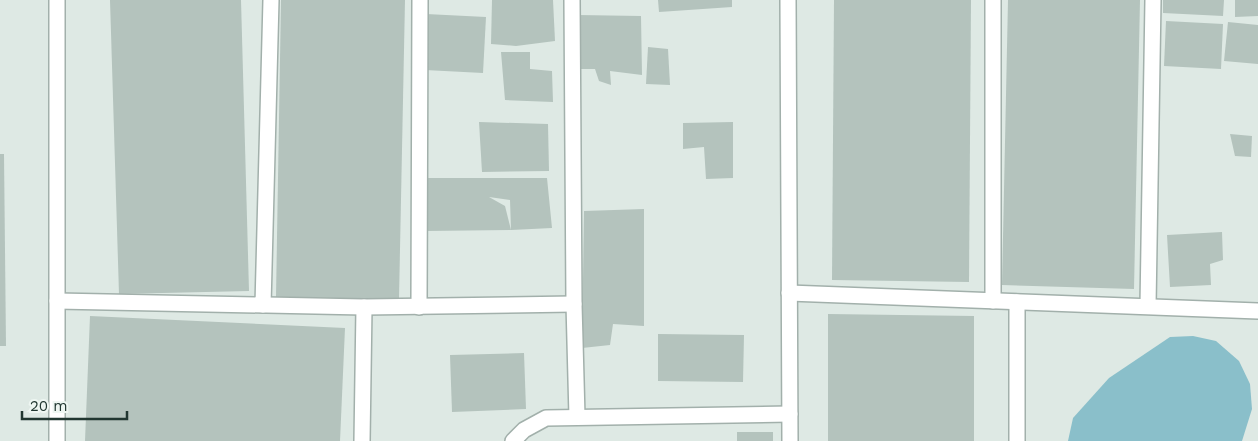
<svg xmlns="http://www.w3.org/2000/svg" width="1258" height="441" viewBox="0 0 1258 441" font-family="'Work Sans',sans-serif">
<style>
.water{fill:#8abfca}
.building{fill:#b4c3bd}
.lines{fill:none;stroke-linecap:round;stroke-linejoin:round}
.street-casing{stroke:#a2b0ab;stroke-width:18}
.street{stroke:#fff;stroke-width:15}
</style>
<rect width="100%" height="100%" fill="#dee9e4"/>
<polygon class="water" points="1193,336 1216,341 1239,361 1250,384 1252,409 1242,441 1068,441 1073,418 1109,378 1170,337"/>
<g class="building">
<polygon points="110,0 241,0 249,291 119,294"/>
<polygon points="281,0 405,0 399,299 276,297"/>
<polygon points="492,0 553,0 555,41 516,46 491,44"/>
<polygon points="658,0 732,0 732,7 659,12"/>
<polygon points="834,0 971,0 969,282 832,280"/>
<polygon points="1008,0 1140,0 1134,289 1002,285"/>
<polygon points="1163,0 1224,0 1223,16 1163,13"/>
<polygon points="1235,0 1258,0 1258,16 1235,17"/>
<polygon points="426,14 486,17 483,73 425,70"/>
<polygon points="578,15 641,16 642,75 610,71 611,85 599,81 595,69 581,69"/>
<polygon points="1166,21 1223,24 1221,69 1164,66"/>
<polygon points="1228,22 1258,25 1258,64 1224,61"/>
<polygon points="648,47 668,49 670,85 646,84"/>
<polygon points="501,52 530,52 530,69 552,71 553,102 505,100"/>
<polygon points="479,122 548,124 549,171 482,172"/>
<polygon points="733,122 733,178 706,179 704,147 683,149 683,123"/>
<polygon points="1230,134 1252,136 1251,157 1235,156"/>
<polygon points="0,154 4,154 6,346 0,346"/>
<polygon points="428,178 547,178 552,228 511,230 510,200 489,197 505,206 511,230 425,231"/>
<polygon points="644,209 644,326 613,324 610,345 582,348 584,211"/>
<polygon points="1222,232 1223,260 1210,264 1211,285 1170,287 1167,235"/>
<polygon points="828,314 974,316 974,441 828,441"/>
<polygon points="90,316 345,328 340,441 85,441"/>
<polygon points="658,334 744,335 743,382 658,381"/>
<polygon points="524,353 526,409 452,412 450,355"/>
<rect x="737" y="432" width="36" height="9"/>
</g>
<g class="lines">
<g class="street-casing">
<g id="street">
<polyline points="572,0 574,304 577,417"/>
<polyline points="788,0 790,441"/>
<polyline points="789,293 1258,311"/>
<polyline points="57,301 364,307 574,304"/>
<polyline points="993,301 993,0"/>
<polyline points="1017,302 1017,441"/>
<polyline points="263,305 271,0"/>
<polyline points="1148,306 1153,0"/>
<polyline points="419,307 420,0"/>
<polyline points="57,441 57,0"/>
<polyline points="362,441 364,307"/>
<polyline points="513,441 524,430 546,418 790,414"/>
</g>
</g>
<use href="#street" class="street"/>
</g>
<path d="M22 411v8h105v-8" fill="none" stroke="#213731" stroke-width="2.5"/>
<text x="30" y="411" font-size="15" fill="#213731" stroke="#eef6f2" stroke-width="4" paint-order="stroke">20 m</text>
</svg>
